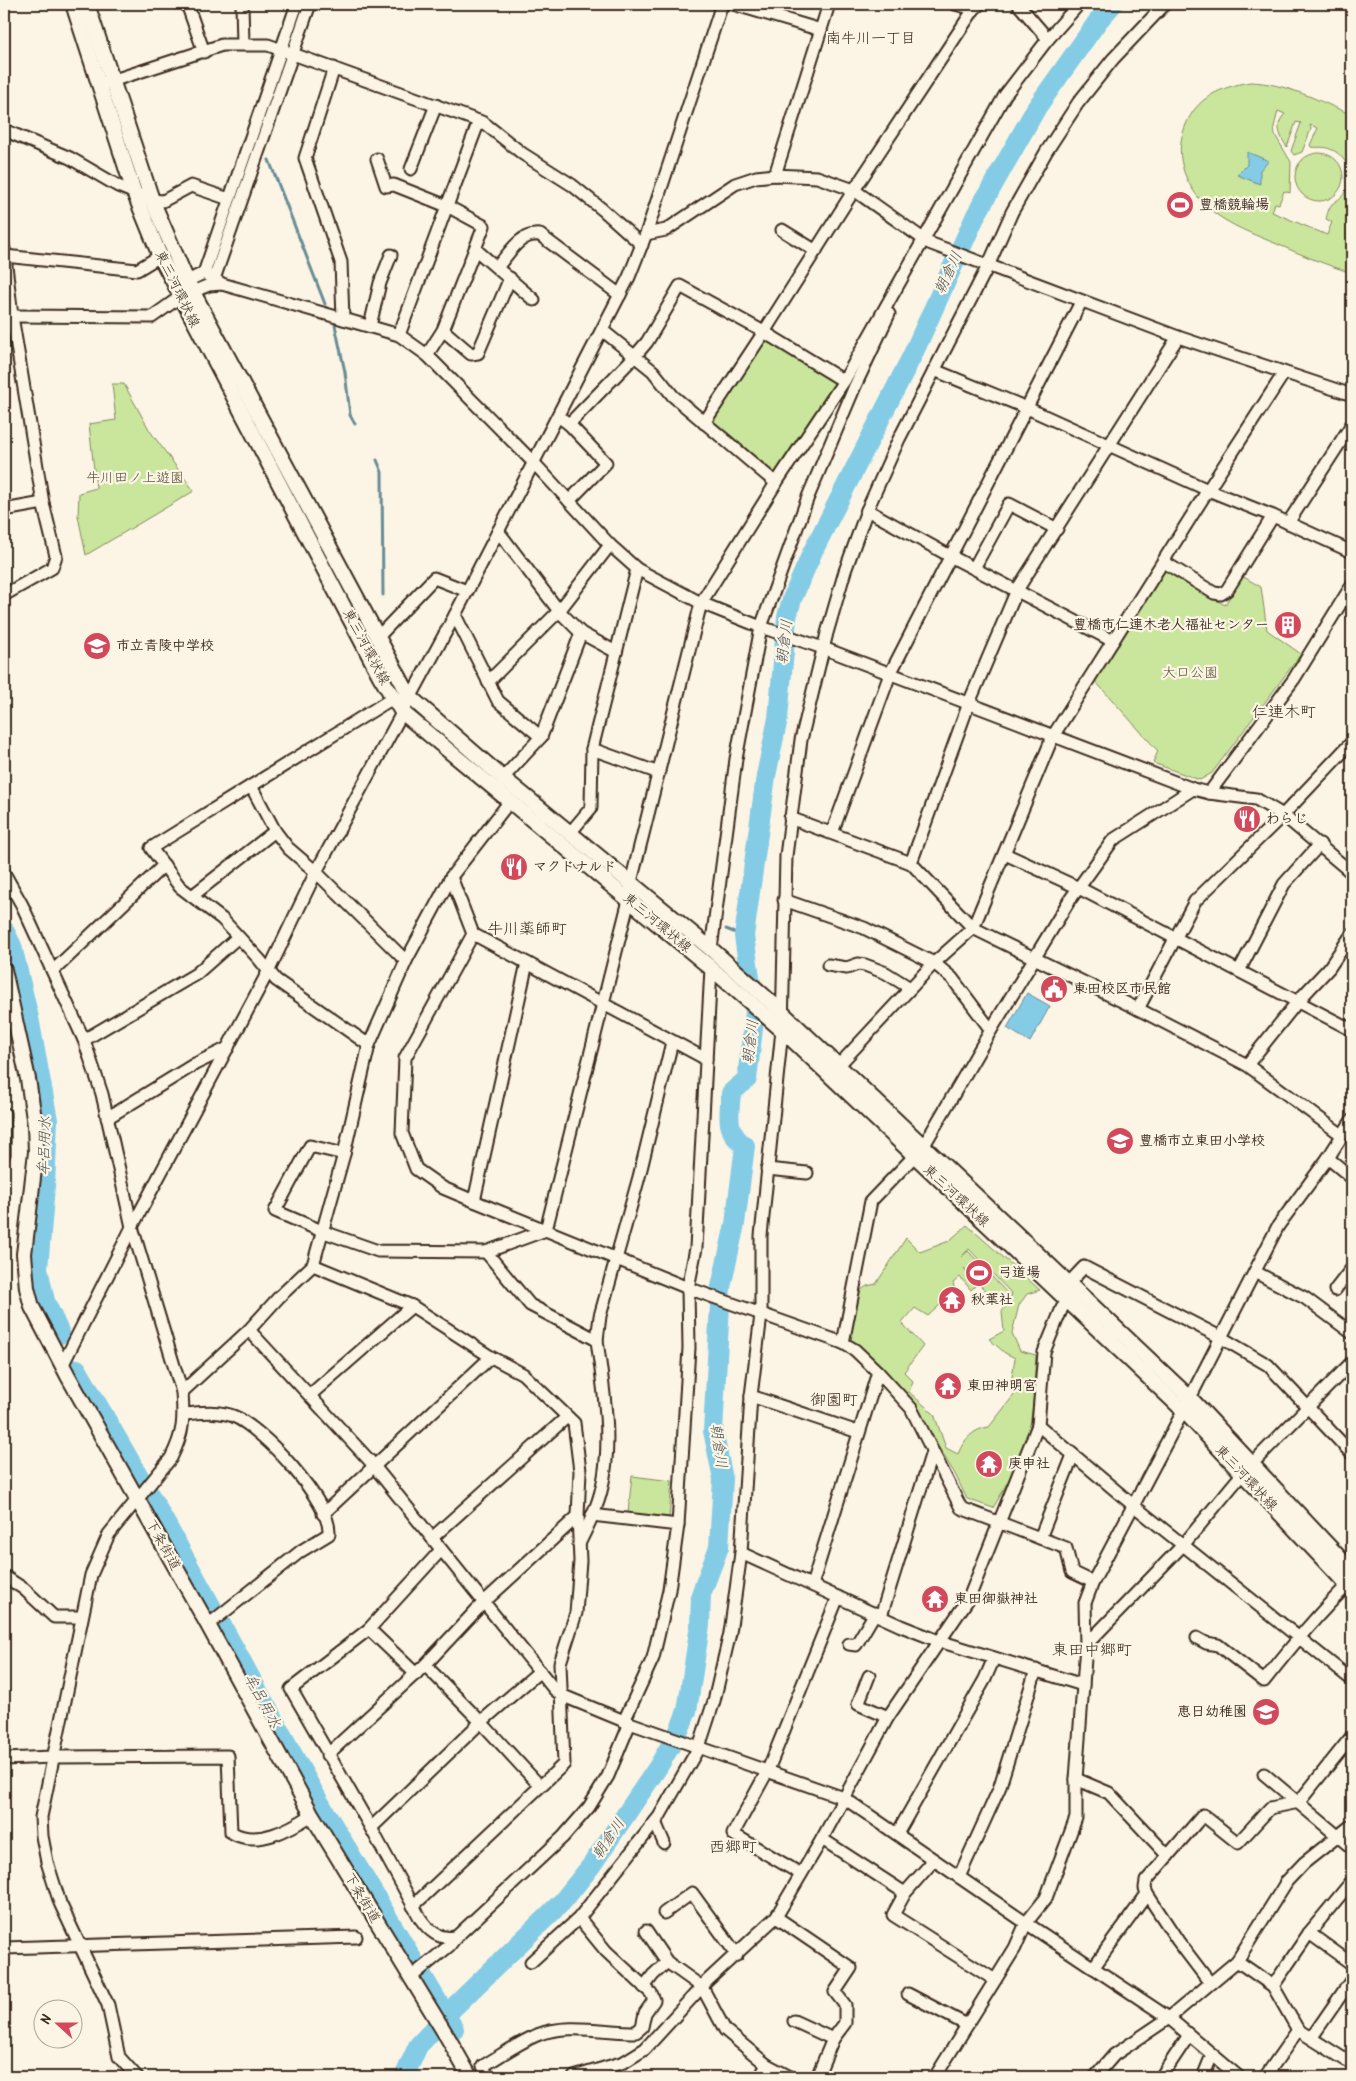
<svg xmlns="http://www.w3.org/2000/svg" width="1356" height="2081" viewBox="0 0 1356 2081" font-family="Kalam,'Klee One',sans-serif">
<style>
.green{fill:#cae69d;stroke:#82885e;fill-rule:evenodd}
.water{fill:#84cce5;stroke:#678b95}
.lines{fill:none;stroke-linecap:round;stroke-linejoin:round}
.stream{stroke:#678b95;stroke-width:3}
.river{stroke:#84cce5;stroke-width:20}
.minor-casing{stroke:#3b2a1e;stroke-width:15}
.major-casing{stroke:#3b2a1e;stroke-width:18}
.minor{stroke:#fcf5e5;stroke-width:11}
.major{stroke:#fcf5e5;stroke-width:14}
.labels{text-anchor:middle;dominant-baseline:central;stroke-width:4.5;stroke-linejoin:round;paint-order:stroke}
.poi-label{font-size:14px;font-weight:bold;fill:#3b2a1e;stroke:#fcf5e5;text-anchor:start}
.street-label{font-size:14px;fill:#3b2a1e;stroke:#fcf5e5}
.park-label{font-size:14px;fill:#585037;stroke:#fcf5e5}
.neighbourhood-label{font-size:15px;fill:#3b2a1e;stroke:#fcf5e5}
.water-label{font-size:15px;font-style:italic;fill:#4d5250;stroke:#fcf5e5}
.quarter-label{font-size:16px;fill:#3b2a1e;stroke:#fcf5e5}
</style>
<rect width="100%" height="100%" fill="#fcf5e5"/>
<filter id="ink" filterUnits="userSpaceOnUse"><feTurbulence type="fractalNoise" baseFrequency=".02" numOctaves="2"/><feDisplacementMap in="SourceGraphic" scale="10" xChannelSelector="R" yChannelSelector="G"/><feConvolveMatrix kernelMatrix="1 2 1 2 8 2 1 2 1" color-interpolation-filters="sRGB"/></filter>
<g filter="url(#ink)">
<g class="green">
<path d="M1250,82C1286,83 1320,101 1352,115V273C1326,265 1302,255 1277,244C1238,228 1200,215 1184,172C1179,156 1179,142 1185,127C1196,97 1221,87 1250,82ZM1278,111L1285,114C1274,124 1280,137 1287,147L1296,122L1301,123L1291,151L1294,155L1302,152L1311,129L1310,125L1318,128L1310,145L1311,147C1317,148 1324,146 1330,149C1347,155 1354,176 1346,191C1342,198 1337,200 1332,204C1329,207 1327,215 1326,219L1332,222L1327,235L1272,212L1275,203L1279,204L1284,191L1290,193L1291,162L1275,135L1274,127Z"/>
<circle cx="1319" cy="177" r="24"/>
<polygon points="765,339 837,383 776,476 710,423"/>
<polygon points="112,384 124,384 150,431 194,491 86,555 78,516 79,493 96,488 89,424 116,420"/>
<polygon points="1165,571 1225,605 1242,576 1261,587 1267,630 1301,654 1212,773 1200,780 1153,763 1158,751 1095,681"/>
<path d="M967,1225L1040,1290L1027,1294L1019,1305L1012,1333L1020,1351L1036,1355C1034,1383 1034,1412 1027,1439C1021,1463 1005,1487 993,1508L967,1499L955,1474L912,1404L850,1339L858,1292L867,1286L876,1284L906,1238L920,1252L949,1241ZM969,1249L1012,1294L1002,1312L1004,1331L989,1339L1005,1353L1015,1358L1011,1383L1018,1390L989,1427C973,1429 964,1439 958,1454L946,1448L934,1414L909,1392L913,1381L904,1372L923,1346L902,1323L915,1308L928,1316L955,1291L953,1283L960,1277L971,1290L976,1285L964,1268L996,1302L1000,1299L1002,1301L1009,1295L968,1251L961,1257Z"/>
<polygon points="632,1476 672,1481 669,1519 628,1513"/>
</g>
<g class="water">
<polygon points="1247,152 1269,161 1260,170 1260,184 1237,175 1247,165"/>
<polygon points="1027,993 1050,1006 1030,1042 1007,1028"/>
</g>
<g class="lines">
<g class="stream">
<polyline points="269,160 325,304"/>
<polyline points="335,325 345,372 350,415 355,424"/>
<polyline points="377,460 382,472 383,595"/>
<polyline points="726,929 744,936"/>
</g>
<g class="river">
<polyline points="4,930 12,946 29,1018 48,1120 45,1186 38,1269 45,1301 60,1334"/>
<polyline points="77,1369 156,1506 314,1793 454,2029"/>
<path d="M404,2077L418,2046L455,2006L562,1902L591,1866L658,1767L678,1733L687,1711L700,1625L701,1594L719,1547L723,1479L713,1431L721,1287L735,1224L745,1146C725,1132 729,1115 731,1093L747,1079L755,1012L744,936L766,776L778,718L787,617L792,599L813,551L913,354L976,215L1037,107L1098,21L1113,4"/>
</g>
<g class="minor-casing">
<g id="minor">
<polyline points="187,4 204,52"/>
<polyline points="242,4 243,44"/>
<polyline points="733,4 821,30"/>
<polyline points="955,4 974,9"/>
<polyline points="1018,4 1048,39"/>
<polyline points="334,68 305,158 341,262 343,319"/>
<polyline points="105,83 222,45 268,45 484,123 523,154 572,185 603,210 642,245"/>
<polyline points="4,130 70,158 118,186 152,200 163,201 191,186 229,199"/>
<polyline points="377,159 386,186 394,185 447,206 399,335"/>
<polyline points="411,169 436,105"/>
<polyline points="775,175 829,4"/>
<polyline points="782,230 816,251"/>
<polyline points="646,234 666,230 735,184 756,177 775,175 817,177 854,190 929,243 1178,337 1352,395"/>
<polyline points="4,249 12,316 43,503 56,556 52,568 4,595"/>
<polyline points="475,249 534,300"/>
<polyline points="5,256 137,270 160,256"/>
<path d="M497,267C510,253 519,233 540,235L620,295"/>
<polyline points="204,273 297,4"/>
<polyline points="214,279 310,4"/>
<polyline points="184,289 187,281 204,273 222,284 399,335 427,355 534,463 610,545 637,569 701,603 761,627 823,648 1193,789 1209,793 1256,799 1283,815 1352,873"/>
<polyline points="12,316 152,317 180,297 209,285 222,284"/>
<polyline points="370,326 380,283 391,255"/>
<polyline points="443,330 471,354 478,353 510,278"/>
<polyline points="602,330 653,371 673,396 776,483"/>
<polyline points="427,355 443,330 484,226 447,206 479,121"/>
<polyline points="934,370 1027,408 1208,490 1273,516 1352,552"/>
<polyline points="558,416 569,424 635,356 647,342 680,286 764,332 854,190 974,9 980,4"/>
<polyline points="704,423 764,332 844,381"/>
<polyline points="569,424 606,463 569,501"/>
<polyline points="4,510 43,503"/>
<polyline points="867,510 950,556 1113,641"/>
<polyline points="1288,523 1352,424"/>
<polyline points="498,531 559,611 581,633 616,652"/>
<polyline points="1164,562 1214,593 1221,594 1227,590 1273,516"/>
<polyline points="974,568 1009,504 1057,529"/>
<polyline points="455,615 498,701 541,737"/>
<polyline points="377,638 434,578 467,591"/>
<polyline points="488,682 559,611 610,545"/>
<polyline points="592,749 659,773"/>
<polyline points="503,778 541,737 581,633"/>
<polyline points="251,786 275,831 288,848 316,872 406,961"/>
<polyline points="1209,793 1294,679 1352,585"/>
<polyline points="790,818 911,863 973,928 1138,1009 1247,1065 1342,1135"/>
<polyline points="570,833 591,808 592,749 637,569"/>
<polyline points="832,833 890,674 1081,302"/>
<polyline points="1005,854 1079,888 1352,1030"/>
<polyline points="911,863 969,703 1017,590 1178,337"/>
<path d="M4,873L22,905L84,1040L102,1094L132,1227L182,1392C184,1420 184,1432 171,1458L109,1534L91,1575L41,1817L42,1836L47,1862L60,1903L108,2005L119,2057L137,2077"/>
<polyline points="451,877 473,934 405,1058 402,1133 416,1169 443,1188 474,1201 688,1288 843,1343"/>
<polyline points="192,896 275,831"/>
<polyline points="784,900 864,928 934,963 952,978 991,1030"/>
<polyline points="473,934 706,1059"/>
<polyline points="711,949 736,759 761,627 808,497 855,386 889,314"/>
<polyline points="828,965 847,968 858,964 865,965 886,973 910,988"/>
<polyline points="53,971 164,865"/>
<polyline points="1239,971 1284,884 1320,844"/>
<polyline points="1138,1009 1195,901 1283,815 1352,742"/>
<polyline points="84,1040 196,974 238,937"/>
<polyline points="369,1045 276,980 259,959 222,919 180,887 151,848 393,698 400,698"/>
<polyline points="1247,1065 1298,1001 1329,968 1352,934"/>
<polyline points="838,1066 934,963 973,928 1053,736 1208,490 1284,373"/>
<polyline points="4,1113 4,1154"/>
<polyline points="107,1118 195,1064 228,1048"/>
<polyline points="344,1154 310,1146 275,1211 324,1232 378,1251 486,1252 546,1230 629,900 631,882 701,603 776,483 844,381 1005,95 1048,39 1079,4"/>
<polyline points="1328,1158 1352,1178"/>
<polyline points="767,1169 807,1173"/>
<polyline points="474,1201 527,963"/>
<path d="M486,1252L530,1305L597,1340C603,1388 613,1439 602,1487C598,1506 588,1526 579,1544"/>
<polyline points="313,1265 412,1306 491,1357 523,1374 574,1423 580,1471 578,1516 580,1561 576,1613 560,1663 564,1764 413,1906"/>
<polyline points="1255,1272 1305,1298 1352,1333"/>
<polyline points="1068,1284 1084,1267 1222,1338 1268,1365 1352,1454"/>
<polyline points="1335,1290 1352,1268"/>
<polyline points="249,1330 369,1460 554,1689 561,1695 624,1721 844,1798 1026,1923 1169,2018 1239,2077"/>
<polyline points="597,1340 600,1316 639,1177 672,1042"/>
<polyline points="62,1366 132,1227 269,970 316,872 455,615 629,277 646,234 722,4"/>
<polyline points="878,1372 911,1408 961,1508 1066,1548 1072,1572 1093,1582"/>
<polyline points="182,1392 249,1330 279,1297 313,1265 344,1154 369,1045 406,961 451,877 510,801"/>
<polyline points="310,1395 412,1306"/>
<polyline points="751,1396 858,1432"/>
<path d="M184,1414C199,1413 218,1410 233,1416C262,1427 332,1503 329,1534L301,1551L208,1625"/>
<polyline points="1038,1425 1133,1505 1352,1680"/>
<polyline points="323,1514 491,1357"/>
<polyline points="592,1515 678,1525"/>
<polyline points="432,1538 567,1417"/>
<polyline points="1040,1538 1073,1455"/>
<path d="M441,1550L369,1629L291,1689L371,1828L420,1918C429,1931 439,1940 456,1937"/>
<polyline points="741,1553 901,1626 939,1641 1083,1685"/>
<polyline points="4,1576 24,1589 54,1617 81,1617"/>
<polyline points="812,1585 878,1372 855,1350 843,1343 871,1201 923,1147 991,1030 1069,901 1113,840 1193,789"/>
<polyline points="881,1616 932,1452"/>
<polyline points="369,1629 416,1674"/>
<path d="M1197,1638L1206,1643L1218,1645L1264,1681C1292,1646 1320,1611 1352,1581"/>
<polyline points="849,1644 856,1645 875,1613"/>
<polyline points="1086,1645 1184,1544 1242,1474 1352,1362"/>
<polyline points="425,1665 481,1722 540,1786"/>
<polyline points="869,1676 858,1704 888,1717"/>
<polyline points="624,1721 653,1658 669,1590 678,1525 689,1348 688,1288 696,1248 711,968"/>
<polyline points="327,1755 425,1665 484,1602 578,1516"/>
<path d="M4,1759L53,1757L228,1756L231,1832C257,1848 290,1829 312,1815"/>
<polyline points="1264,1774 1352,1848"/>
<polyline points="1076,1779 1109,1793 1168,1856"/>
<polyline points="655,1822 664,1843"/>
<polyline points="371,1828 481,1722 540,1671"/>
<polyline points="897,1834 985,1679 994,1658"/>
<polyline points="822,1839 905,1893"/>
<polyline points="934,1860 905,1893 893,1915 995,1980"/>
<polyline points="801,1874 733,1834 768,1770 838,1597"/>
<polyline points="959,1877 999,1789 1036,1670"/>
<polyline points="664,1913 692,1893 737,1955"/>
<polyline points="776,1917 851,1968 835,1992 845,2005 845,2023 833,2039 817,2077"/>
<polyline points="646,1931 667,1962"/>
<polyline points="1309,1933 1352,1964"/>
<polyline points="4,1948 356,1937"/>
<polyline points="1237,1961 1273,1986 1298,2030 1352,2064"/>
<polyline points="531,1962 579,1918 659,1817 699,1747 714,1701 730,1633 741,1553 751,1396 761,1315 761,1236 782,1030 786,856 801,740 827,633 845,571 867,510 899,439 988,266 1012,212 1046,152 1078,103 1113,59 1165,4"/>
<polyline points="1093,1968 1147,1894"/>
<polyline points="410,1978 449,1946 456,1937 563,1837 589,1807 608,1776 630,1723"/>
<polyline points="1210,1983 1178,1941 1147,1894 1145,1888 1146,1881 1203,1815 1238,1843 1270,1808 1299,1802 1352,1736"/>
<polyline points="1273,1986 1309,1933 1352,1881"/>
<polyline points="644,1987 653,1975 667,1962 702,1987 725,2030 767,2065"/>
<polyline points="908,1994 967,2025"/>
<polyline points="794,2021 833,2039"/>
<polyline points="1312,2037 1352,1979"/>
<path d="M488,2077L483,2066C500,2056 518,2043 537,2035C566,2023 605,2032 636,2032L642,2027L645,2013L654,2000L651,1993L606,1951L579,1918"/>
<polyline points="574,2077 624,2062 645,2049 707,1981 776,1917 822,1839 888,1717 969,1598 1038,1425 1044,1352 1062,1308 1068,1301"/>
<polyline points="760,2077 767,2065 790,2077"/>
<polyline points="935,2077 1015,1948 1026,1923 1046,1898 1076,1818 1076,1779 1086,1645 1085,1603 1093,1582 1190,1398 1278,1226 1328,1158 1352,1120"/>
<polyline points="1095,2077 1114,2055 1169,2018 1237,1961 1287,1881 1304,1863 1352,1825"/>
<polyline points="1161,2077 1189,2035"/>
<polyline points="1203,2077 1212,2055"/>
<polyline points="1265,2077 1298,2030"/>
</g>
</g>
<g class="major-casing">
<g id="major">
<polyline points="73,4 134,192 160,256 380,676 402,712 711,968 782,1030 1184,1411 1352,1590"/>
<polyline points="87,4 152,200 187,281 410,697 503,778 711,949 773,1004 1190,1398 1352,1571"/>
<polyline points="4,970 28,1079 35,1125 36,1152 24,1254 27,1288 32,1307 68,1376 208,1625 312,1815 448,2038 470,2077"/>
</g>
</g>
<use href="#minor" class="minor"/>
<use href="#major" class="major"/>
</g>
</g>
<defs>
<g id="stadium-disc" transform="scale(1.4375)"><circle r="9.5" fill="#d1495b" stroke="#fcf5e5"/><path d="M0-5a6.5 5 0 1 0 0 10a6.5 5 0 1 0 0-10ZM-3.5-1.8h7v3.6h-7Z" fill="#fff"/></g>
<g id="building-disc" transform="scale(1.4375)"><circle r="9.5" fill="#d1495b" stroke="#fcf5e5"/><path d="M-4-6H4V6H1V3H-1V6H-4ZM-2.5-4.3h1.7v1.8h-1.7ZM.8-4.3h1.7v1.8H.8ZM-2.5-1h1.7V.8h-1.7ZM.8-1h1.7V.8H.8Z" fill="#fff"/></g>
<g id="school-disc" transform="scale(1.4375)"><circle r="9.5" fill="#d1495b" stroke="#fcf5e5"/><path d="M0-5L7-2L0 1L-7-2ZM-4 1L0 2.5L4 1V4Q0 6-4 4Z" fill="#fff"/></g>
<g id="restaurant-disc" transform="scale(1.4375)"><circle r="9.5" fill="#d1495b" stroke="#fcf5e5"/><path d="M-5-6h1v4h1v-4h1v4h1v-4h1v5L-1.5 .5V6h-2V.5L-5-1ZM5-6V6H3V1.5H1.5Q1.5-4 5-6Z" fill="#fff"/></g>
<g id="civic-disc" transform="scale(1.4375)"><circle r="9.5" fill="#d1495b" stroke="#fcf5e5"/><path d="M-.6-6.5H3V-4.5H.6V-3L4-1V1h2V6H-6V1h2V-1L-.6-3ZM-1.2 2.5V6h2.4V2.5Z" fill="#fff"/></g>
<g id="temple-disc" transform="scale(1.4375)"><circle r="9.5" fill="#d1495b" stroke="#fcf5e5"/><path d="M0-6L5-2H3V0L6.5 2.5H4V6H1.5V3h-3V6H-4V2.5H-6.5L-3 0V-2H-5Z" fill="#fff"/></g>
</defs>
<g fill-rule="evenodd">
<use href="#stadium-disc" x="1180" y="205"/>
<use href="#building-disc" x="1288" y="625"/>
<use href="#school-disc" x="97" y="646"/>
<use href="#restaurant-disc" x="1247" y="819"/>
<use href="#restaurant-disc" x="514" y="867"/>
<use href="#civic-disc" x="1054" y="989"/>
<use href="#school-disc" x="1120" y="1141"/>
<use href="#stadium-disc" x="979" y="1273"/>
<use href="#temple-disc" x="952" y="1300"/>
<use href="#temple-disc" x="948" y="1386"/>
<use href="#temple-disc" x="989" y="1464"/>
<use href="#temple-disc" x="935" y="1599"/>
<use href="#school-disc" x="1266" y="1712"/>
</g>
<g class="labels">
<g class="poi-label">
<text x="1199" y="205">豊橋競輪場</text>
<text x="1269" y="625" text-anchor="end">豊橋市仁連木老人福祉センター</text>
<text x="116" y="646">市立青陵中学校</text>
<text x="1266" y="819">わらじ</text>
<text x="533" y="867">マクドナルド</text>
<text x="1073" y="989">東田校区市民館</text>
<text x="1139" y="1141">豊橋市立東田小学校</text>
<text x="998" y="1273">弓道場</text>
<text x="971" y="1300">秋葉社</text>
<text x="967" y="1386">東田神明宮</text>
<text x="1008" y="1464">庚申社</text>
<text x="954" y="1599">東田御嶽神社</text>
<text x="1247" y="1712" text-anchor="end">恵日幼稚園</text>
</g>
<g class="street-label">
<text transform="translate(177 289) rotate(64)">東三河環状線</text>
<text transform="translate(366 647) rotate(62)">東三河環状線</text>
<text transform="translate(657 923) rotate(40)">東三河環状線</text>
<text transform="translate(956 1196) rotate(43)">東三河環状線</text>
<text transform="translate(1246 1478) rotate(47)">東三河環状線</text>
<text transform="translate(163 1545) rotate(61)">下条街道</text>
<text transform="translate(362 1898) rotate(59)">下条街道</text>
</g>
<g class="park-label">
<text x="135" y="478">牛川田ノ上遊園</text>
<text x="1190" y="673">大口公園</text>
</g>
<g class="neighbourhood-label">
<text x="871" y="39">南牛川一丁目</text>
</g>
<g class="water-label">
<text transform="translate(949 273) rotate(-65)">朝倉川</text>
<text transform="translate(785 642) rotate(-83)">朝倉川</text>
<text transform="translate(751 1042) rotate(-83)">朝倉川</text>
<text transform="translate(45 1146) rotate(-88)">牟呂用水</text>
<text transform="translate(718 1446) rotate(82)">朝倉川</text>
<text transform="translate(262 1701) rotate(61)">牟呂用水</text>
<text transform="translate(609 1839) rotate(-56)">朝倉川</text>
</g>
<g class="quarter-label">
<text x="1284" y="712">仁連木町</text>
<text x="527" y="929">牛川薬師町</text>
<text x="834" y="1400">御園町</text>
<text x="1092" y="1650">東田中郷町</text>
<text x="733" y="1847">西郷町</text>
</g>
</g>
<rect width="1356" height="2081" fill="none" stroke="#fcf5e5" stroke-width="20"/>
<rect x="10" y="10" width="1336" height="2061" fill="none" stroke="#3b2a1e" stroke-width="2" filter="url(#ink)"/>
<g transform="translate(58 2024) rotate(291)"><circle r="24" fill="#fcf5e5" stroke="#afa495"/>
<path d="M0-4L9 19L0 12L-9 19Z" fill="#d1495b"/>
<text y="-8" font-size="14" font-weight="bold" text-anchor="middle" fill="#3b2a1e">N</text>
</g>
</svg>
